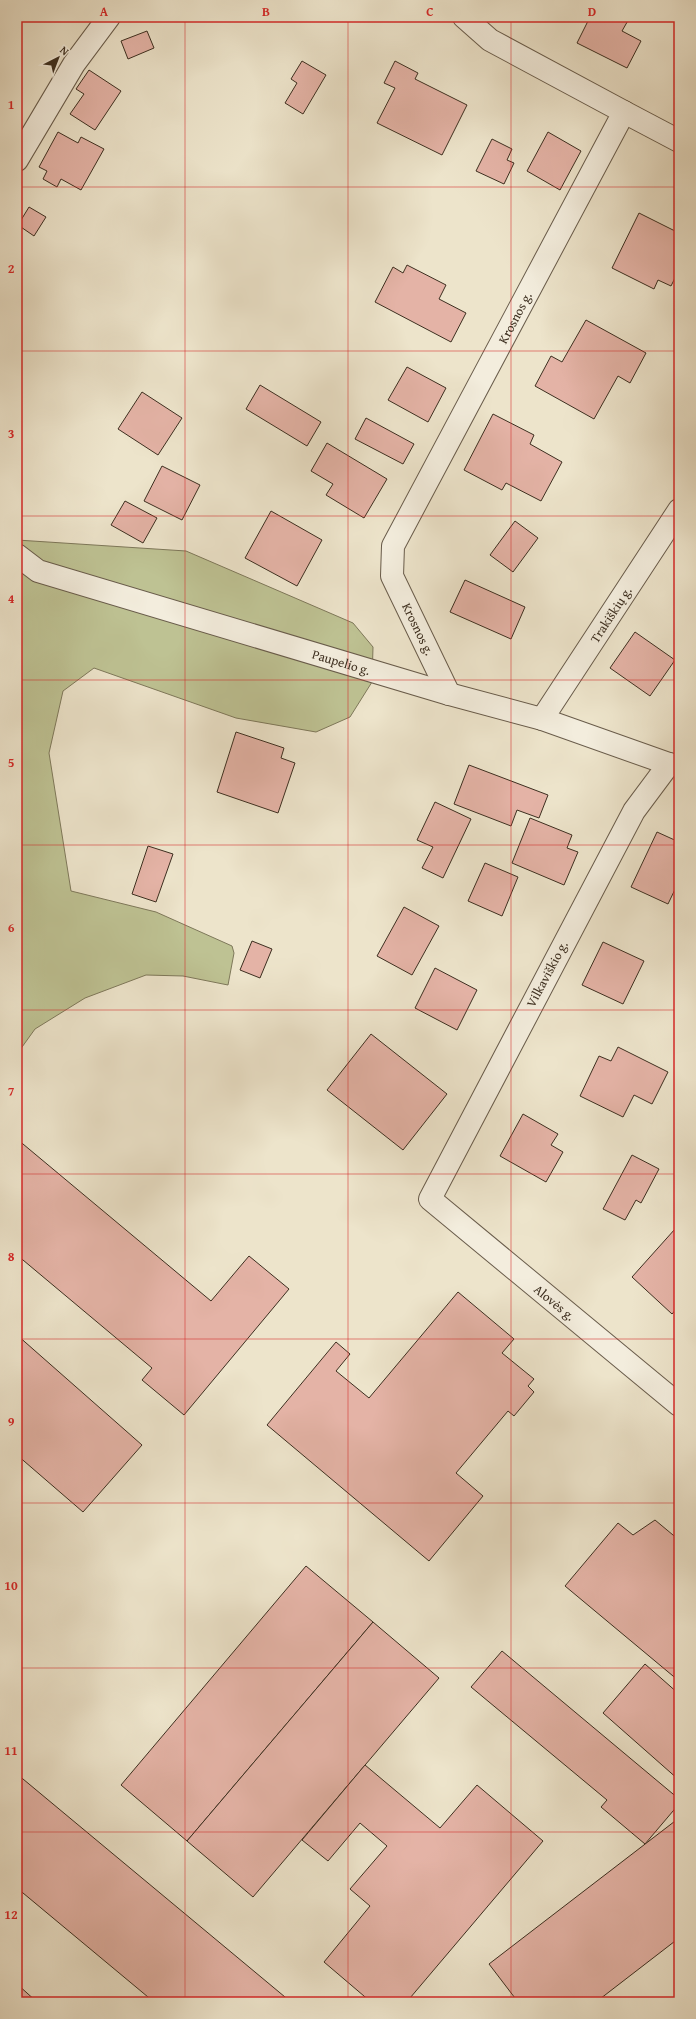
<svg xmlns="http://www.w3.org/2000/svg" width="696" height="2019" viewBox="0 0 696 2019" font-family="'Gentium Book Plus',serif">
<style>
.green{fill:#bec293;stroke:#7e785a}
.building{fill:#e4b3a6;stroke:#3d2f20}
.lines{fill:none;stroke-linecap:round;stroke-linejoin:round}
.minor-casing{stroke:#695c4b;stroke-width:24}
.minor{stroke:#f3eddd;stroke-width:22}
.grid{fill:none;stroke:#d62828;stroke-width:1;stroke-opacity:0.55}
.labels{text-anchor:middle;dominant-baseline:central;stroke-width:4;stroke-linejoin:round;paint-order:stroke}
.street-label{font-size:13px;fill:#3d2f20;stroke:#f3eddd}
.neatline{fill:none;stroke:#d62828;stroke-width:1.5}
.grid-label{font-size:13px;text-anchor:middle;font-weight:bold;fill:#d62828}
</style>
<rect width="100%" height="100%" fill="#ede4cb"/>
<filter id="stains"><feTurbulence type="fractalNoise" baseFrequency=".005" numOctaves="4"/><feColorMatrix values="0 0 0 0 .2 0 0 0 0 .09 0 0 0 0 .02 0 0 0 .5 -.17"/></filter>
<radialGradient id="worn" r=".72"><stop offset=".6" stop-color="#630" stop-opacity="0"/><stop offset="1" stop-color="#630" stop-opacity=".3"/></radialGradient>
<polygon class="green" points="17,540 186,551 353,623 373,647 372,682 350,717 316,732 236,718 94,668 63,691 49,753 71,891 156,912 232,946 234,953 228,985 183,976 146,975 85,998 35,1029 17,1054"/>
<g class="building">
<polygon points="590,17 630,17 622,31 641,41 627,68 577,43"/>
<polygon points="147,31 154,48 128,59 121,41"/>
<polygon points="302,61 326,75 303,114 285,103 297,83 291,79"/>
<polygon points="395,61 418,73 415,79 467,105 442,155 377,123 395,88 384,83"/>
<polygon points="89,70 121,91 95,130 70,114 84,94 76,89"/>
<polygon points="58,132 78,143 81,137 104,149 81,190 61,179 57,187 43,179 47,171 39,167"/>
<polygon points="548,132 581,151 560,190 527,171"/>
<polygon points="492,139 512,149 507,160 514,163 504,184 476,171"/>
<polygon points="29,207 46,217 34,236 18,225"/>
<polygon points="639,213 679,233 679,270 671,286 658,280 654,289 612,268"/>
<polygon points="407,265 446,285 439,299 466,313 451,342 375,302 393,267 403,273"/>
<polygon points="586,320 646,353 630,383 618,376 594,419 535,386 551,356 562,362"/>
<polygon points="407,367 446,388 428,422 388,400"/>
<polygon points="260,385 321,422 307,446 246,409"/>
<polygon points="142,392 182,418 158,455 118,429"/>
<polygon points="493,414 534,435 530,444 562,462 541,501 506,483 502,490 464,470"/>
<polygon points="366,418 414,444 403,464 355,439"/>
<polygon points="327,443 387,479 364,518 326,495 333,484 311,471"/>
<polygon points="162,466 200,485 182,520 144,501"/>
<polygon points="125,501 157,518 143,543 111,525"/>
<polygon points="271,511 322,540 297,586 245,558"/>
<polygon points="515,521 538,538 513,572 490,555"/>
<polygon points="465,580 525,607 511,639 450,612"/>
<polygon points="635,632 675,660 650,696 610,668"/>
<polygon points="236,732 284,748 281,758 295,763 278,813 217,792"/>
<polygon points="469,765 548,795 539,818 517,810 511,826 454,804"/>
<polygon points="435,802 471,819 443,878 422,868 433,847 417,840"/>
<polygon points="530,818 572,835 567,848 578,852 564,885 512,863"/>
<polygon points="657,832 679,842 679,881 668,904 631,887"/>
<polygon points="148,846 173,854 156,902 132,894"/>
<polygon points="485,863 518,877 502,916 468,901"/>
<polygon points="404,907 439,926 412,975 377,956"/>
<polygon points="252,941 272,949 260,978 240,970"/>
<polygon points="603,942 644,961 623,1004 582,985"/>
<polygon points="435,968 477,990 457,1030 415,1008"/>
<polygon points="371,1034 447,1094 403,1150 327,1090"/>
<polygon points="618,1047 668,1072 652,1104 634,1095 623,1117 580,1096 599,1056 611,1061"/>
<polygon points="523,1114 558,1134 551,1145 563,1152 546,1182 500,1156"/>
<polygon points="17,1139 211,1301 249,1256 289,1289 184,1415 142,1380 152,1368 17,1255"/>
<polygon points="632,1155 659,1169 641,1203 636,1200 625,1220 603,1209"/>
<polygon points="675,1229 679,1232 679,1306 672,1314 632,1277"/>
<polygon points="458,1292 514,1339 502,1353 534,1379 528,1386 534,1392 514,1416 508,1411 456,1473 483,1496 429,1561 267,1425 336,1342 350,1354 336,1371 369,1398"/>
<polygon points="17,1335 142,1445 83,1512 17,1455"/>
<polygon points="655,1520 679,1540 679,1681 565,1586 618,1523 633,1535"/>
<polygon points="306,1566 373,1622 187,1841 121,1785"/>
<polygon points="373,1622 439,1678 253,1897 187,1841"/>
<polygon points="502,1651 679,1799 679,1804 645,1844 601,1807 607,1800 471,1687"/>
<polygon points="645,1664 679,1694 679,1780 603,1713"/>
<polygon points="365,1765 440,1828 477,1785 543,1841 410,1998 415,2002 371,2002 324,1962 370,1906 350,1889 387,1846 360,1823 328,1861 302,1840"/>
<polygon points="17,1774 291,2002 154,2002 17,1888"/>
<polygon points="679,1818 679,1938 596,2002 518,2002 489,1964"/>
<polygon points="17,1984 37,2002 17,2002"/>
</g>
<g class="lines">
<g class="minor-casing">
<g id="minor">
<polyline points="624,112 679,141"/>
<polyline points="17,160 74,64 109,17"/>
<path id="s1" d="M17,555L38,571L449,694L542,719L669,764"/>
<path id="s2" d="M449,694L392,576L393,546L624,112L490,40L464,17"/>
<path id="s3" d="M542,719L679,510"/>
<path id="s4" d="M679,766L669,764L634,811L430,1199L679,1405"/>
</g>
</g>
<use href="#minor" class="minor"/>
</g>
<path class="grid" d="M185,17V2002M348,17V2002M511,17V2002M17,187H679M17,351H679M17,516H679M17,680H679M17,845H679M17,1010H679M17,1174H679M17,1339H679M17,1503H679M17,1668H679M17,1832H679"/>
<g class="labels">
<g class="street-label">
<text stroke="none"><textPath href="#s2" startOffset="420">Krosnos g.</textPath></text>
<text stroke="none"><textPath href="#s3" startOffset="125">Trakiškių g.</textPath></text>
<text transform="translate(418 629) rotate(64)">Krosnos g.</text>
<text stroke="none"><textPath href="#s1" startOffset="343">Paupelio g.</textPath></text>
<text transform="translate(547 974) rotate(-62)">Vilkaviškio g.</text>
<text stroke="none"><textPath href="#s4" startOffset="669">Alovės g.</textPath></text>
</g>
</g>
<rect width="696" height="2019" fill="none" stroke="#ede4cb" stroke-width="44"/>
<g transform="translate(58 58) rotate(42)" stroke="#f3eddd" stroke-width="3" paint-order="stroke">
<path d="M0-3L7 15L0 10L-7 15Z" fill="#3d2f20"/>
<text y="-6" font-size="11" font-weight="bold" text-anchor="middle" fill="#3d2f20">N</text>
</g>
<rect x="22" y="22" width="652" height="1975" class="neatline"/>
<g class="grid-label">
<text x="104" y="16">A</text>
<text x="266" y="16">B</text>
<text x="430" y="16">C</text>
<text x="592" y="16">D</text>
<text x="11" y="109">1</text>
<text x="11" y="273">2</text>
<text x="11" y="438">3</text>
<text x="11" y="603">4</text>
<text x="11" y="767">5</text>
<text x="11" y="932">6</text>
<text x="11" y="1096">7</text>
<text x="11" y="1261">8</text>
<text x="11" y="1426">9</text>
<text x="11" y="1590">10</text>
<text x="11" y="1755">11</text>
<text x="11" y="1919">12</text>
</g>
<rect width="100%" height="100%" filter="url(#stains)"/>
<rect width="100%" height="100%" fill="url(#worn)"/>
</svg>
